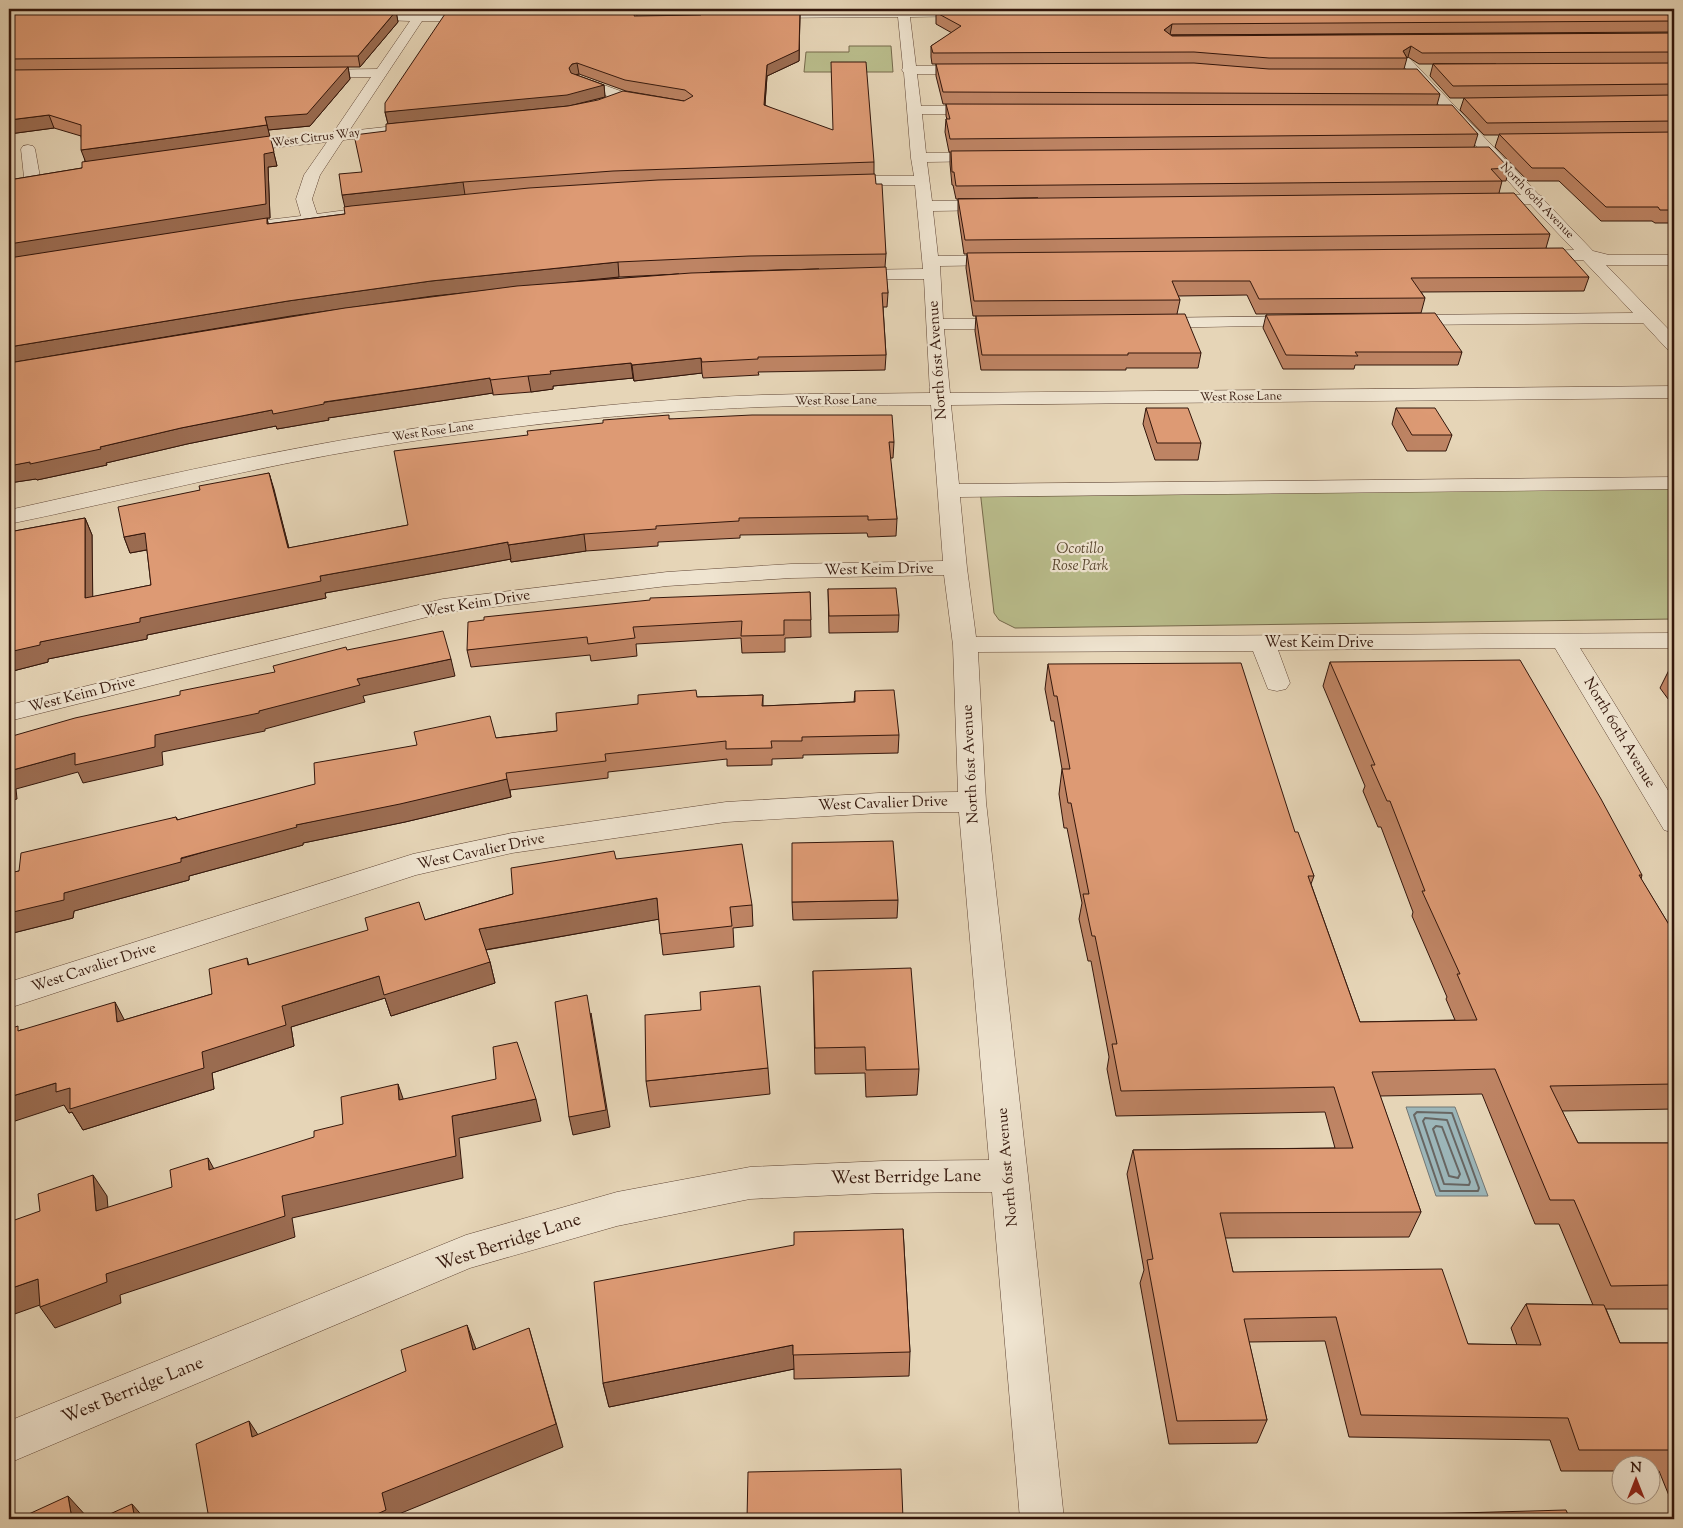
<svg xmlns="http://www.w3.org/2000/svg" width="1683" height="1528" viewBox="0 0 1683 1528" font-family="'Sorts Mill Goudy',serif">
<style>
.green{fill:#b9bc8b;stroke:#76694b}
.water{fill:#9cb6b9;stroke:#727673}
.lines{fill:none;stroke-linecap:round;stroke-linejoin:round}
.shore{stroke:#686662;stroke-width:2}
.minor-casing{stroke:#604636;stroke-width:1}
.minor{fill:#efe4d0;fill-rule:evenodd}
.wall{fill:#be8464;stroke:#33160b;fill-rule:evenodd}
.shaded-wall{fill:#9b6c51;stroke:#33160b}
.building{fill:#dd9a74;stroke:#33160b}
.labels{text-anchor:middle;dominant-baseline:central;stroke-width:4.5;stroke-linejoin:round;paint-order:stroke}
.far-street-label{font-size:12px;fill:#33160b;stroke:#efe4d0}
.street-label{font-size:15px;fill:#33160b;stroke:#efe4d0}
.park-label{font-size:15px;font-style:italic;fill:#5b4831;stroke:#efe4d0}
.near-street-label{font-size:18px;fill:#33160b;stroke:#efe4d0}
</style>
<rect width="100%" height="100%" fill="#e6d5b7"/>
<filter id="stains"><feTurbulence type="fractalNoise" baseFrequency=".004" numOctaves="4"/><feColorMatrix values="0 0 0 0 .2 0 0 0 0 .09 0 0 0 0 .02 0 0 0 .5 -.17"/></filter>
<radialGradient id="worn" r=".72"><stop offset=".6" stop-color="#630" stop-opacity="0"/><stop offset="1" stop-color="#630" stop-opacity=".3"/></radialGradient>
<g class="green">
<polygon points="849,46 891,46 893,72 804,72 806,52 849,52"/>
<polygon points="1674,483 1674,619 1015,628 999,620 994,613 980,490"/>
</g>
<polygon class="water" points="1406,1107 1455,1107 1488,1196 1436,1196"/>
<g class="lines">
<g class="shore">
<polygon points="1417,1112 1452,1113 1479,1188 1478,1191 1440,1191 1414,1115"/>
<polygon points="1425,1118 1447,1120 1470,1182 1469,1185 1444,1184 1423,1121"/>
<polygon points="1436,1126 1442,1127 1460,1174 1458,1178 1449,1176 1433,1129"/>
</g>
<g class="minor-casing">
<g id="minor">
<path d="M901,9L972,10L978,13L972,16L910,17L916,66H974L980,70L974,74H917L921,106H984L991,110L984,114H922L926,153H987L992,154L994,157L992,160L987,161L927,162L932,201L995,200L1001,202L1003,205L1001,208L995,210L933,211L938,256L1003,255L1009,256L1011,260L1009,264L1003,265L940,266L943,319H1012L1018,320L1021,324L1018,328L1012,329H944L950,393L1674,386V398L951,405L959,484L1674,477V489L960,497L967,568L976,637L1674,633V648H1580L1674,800V833L1664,830L1555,648L1278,650L1290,683L1286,689L1277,691L1268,689L1253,651L978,652L986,802L1028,1176L1064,1519H1020L992,1192L883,1193L750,1199L617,1226L470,1268L9,1463V1421L466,1235L617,1192L750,1167L883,1161L989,1160L959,812L879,813L726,822L512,853L416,875L9,1008V982L413,854L512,833L726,802L879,793L958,792L953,645L944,575L791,578L667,586L443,613L9,721V705L443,599L667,572L791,564L943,561L931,405C875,406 818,405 762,407C633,412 503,426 376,447C252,467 131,499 9,524V510C149,479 289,446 431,426C541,411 651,399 762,395C818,393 874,394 930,393L924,279L848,280L842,279L839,275L842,271L848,270L923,269L915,185L840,186L835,184L832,181L835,178L840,176H914L911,158L904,73L902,70L903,67L898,17L600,19L594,16L600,13Z"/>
<polygon points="1355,9 1363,9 1539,195 1542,196 1544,200 1593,251 1609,255 1674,255 1674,265 1606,265 1674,335 1674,351 1667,349 1643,323 1403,325 1397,324 1394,320 1397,316 1403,315 1633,313 1583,260 1528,260 1526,256 1528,252 1534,251 1574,250 1530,204 1477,203 1475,200 1477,197 1483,195 1521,195 1355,13 1353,11"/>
<polygon points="1620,9 1674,9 1674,13 1625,13 1621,12"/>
<polygon points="360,13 480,13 486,17 480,21 422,21 349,131 422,123 429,127 422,131 343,140 320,175 312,199 317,214 383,205 389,207 391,210 389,213 242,233 236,231 234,228 236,225 242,223 301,216 296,199 304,175 327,142 234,152 229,151 227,148 229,145 333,133 371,77 311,78 305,74 311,70 377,69 410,21 356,19 354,17 356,15"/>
<path d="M579,76L626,93L651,97L658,101C646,114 589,89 574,83L572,80L574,77Z"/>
<polygon points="28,145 33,146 35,149 40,177 37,180 27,180 24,177 21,149 23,146"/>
<polygon points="1302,316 1308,317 1311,321 1308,325 1150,328 1144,327 1141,323 1144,319 1150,318"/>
</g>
</g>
<use href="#minor" class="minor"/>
</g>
<g class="wall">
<path d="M32,9H409L407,12H396L398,22L360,67H348L350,79L310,126L268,130L277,166L268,167L270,218H267L268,224L345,214V207L362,172L386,131L388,124L385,112L455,11V9H642L641,11H636L637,16L701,15L800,10L799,61L767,76L765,105L874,162V174L886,254L885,267L888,293L887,307H883L886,355L885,370L758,372L759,375L703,378L702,373L634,381L633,378L553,386V389L531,392L493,395V393L328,418L329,420L277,429L276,426L187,444L106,463L107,465L37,480L36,479L9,483V180L82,168L85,161L81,136L54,128L9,134V18L34,14ZM579,74L626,91L684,101L572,105L605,97L604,85L576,75ZM819,269L710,272L749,271ZM679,274L567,282L619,277ZM457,293L395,301L433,296ZM309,313L59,355L291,316Z"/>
<rect x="706" y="9" width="94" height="1"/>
<polygon points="934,9 1659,9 1674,19 1674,29 1673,32 1171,35 1674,33 1674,223 1655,223 1652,221 1601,221 1559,181 1528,181 1495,147 1499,135 1484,135 1460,110 1464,98 1450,98 1430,76 1433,64 1496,64 1419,64 1408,57 1407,58 1404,69 1440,94 1437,105 1478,134 1474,147 1509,168 1506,181 1502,181 1499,193 1550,234 1546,248 1589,277 1584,291 1421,292 1425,298 1421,313 1256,314 1247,295 1178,296 1180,300 1177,314 1201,353 1198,368 1126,368 1126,370 981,370 975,331 976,316 973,316 966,268 967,254 964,254 958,213 958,199 1038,198 956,199 953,185 952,185 950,164 950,152 949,152 945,132 946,119 947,119 946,116 946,104 943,104 936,76 936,64 932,64 931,57 931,46 952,33 936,24 936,9"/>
<polygon points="1266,315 1462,352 1458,365 1355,365 1354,369 1283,369 1263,328"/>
<polygon points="1146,408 1201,443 1198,460 1155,460 1143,424"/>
<polygon points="1396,408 1452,435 1446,451 1407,451 1392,424"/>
<polygon points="669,419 894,442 893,458 890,458 897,519 896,536 868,537 867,533 740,535 740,538 658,542 658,546 586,551 511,562 511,559 325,593 326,598 147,635 147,639 48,659 48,662 9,672 9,532 85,518 92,535 92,597 151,585 147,550 130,553 124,537 200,490 269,473 289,548 408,525"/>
<polygon points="828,589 899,615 898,632 829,633"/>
<polygon points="810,592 811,637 785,638 785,652 742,653 741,638 636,644 637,656 591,661 590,655 471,667 467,650"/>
<path d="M1330,662L1642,875L1641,879L1674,933V1109L1562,1111L1578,1143H1674V1309H1606L1620,1343H1674V1508L1659,1471H1650V1466H1620V1471H1561L1550,1440L1349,1437L1325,1341L1249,1342L1267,1420L1257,1443L1169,1444L1140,1283L1144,1270L1127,1174L1133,1150L1335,1148L1325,1112L1116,1116L1107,1069L1109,1057L1091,961H1088L1079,919L1082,903L1067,828H1064L1059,794L1062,769L1054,721H1051L1045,689L1048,664L1295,832L1314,876L1311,884L1360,1022L1455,1020L1446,999L1447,997L1412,916L1413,912L1381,827H1378L1363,791L1365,786L1323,686ZM1482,1094L1535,1224H1559L1593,1305L1526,1304L1511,1328L1517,1345L1468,1344L1233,1272L1225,1238L1409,1237L1421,1212L1380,1096Z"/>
<polygon points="1673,662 1674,662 1674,707 1660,688"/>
<polygon points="855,691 899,735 898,753 803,755 803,758 772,759 772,765 727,766 727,759 608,772 608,778 510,790 511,797 405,822 303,843 303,845 189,876 189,880 74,911 73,918 9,934 9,873 19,871 176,817 178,820 496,738 557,731 638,704 697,697 763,695 763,706 854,702"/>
<polygon points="616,859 752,905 753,926 733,928 734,947 663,955 659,919 486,950 490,962 495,983 391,1016 385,998 291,1027 294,1046 212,1073 214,1089 83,1130 72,1112 69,1113 20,1030 124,1020 212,994 247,958 249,965 425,920 513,894"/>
<polygon points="898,900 897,918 793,920 792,902"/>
<polygon points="813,971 919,1069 917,1095 866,1097 865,1073 815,1074"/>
<polygon points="768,1068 770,1094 650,1107 646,1081"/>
<polygon points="903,1229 910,1352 909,1376 794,1379 794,1369 609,1407 603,1383"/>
</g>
<g class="shaded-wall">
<polygon points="800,10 799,61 767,76 764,116 764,105 767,65"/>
<polygon points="396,11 398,22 360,67 358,56"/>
<polygon points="1172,24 1170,35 1164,30"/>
<polygon points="1411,46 1408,57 1407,58 1403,51"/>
<polygon points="577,63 579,74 574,75 570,79 569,68 572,64"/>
<polygon points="348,67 350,79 310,126 268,130 265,117"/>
<polygon points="604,85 605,97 569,106 388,124 385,112"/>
<polygon points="49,115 54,128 9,134 9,120"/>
<polygon points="267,125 270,137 86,163 81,150"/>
<polygon points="270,137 277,166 268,167 270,218 267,218 270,232 9,259 9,244 264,154"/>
<polygon points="463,182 465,195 345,208 342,195"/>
<polygon points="618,262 619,277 433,296 291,316 9,363 9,347 288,301 431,281"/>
<polygon points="701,358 702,373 634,381 632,365"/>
<polygon points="631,363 633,378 553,386 553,389 531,392 528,376 550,371"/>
<polygon points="490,378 493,393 328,418 329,420 277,429 276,426 187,444 106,463 107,465 37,480 36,479 9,483 9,466 100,447 181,428 272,410"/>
<polygon points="269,473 274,489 293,565 288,548"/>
<polygon points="85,518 92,535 93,615 85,598"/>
<polygon points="145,533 151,549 130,553 124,537"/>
<polygon points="584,534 586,551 511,562 508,545"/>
<polygon points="508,542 511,559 325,593 326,598 147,635 147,639 48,659 48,662 9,672 9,652 40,642 140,618 320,576"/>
<polygon points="451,659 455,676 363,696 365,702 265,729 265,731 162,752 163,765 83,783 78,772 16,789 17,799 9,801 9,771 75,753 259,711 357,679"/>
<polygon points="507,779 511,797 405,822 303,843 303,845 189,876 189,880 74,911 73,918 9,934 9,913 64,893 296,825"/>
<polygon points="657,898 660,919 484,950 479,929"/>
<polygon points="490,962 495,983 391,1016 385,998 291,1027 294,1046 212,1073 214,1089 83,1130 72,1112 69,1113 64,1105 9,1123 9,1097 56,1083 202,1052 282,1006 379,976"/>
<polygon points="115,1002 126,1023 117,1022"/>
<polygon points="591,1013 610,1127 573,1135 569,1117"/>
<polygon points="398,1084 406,1107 399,1100"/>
<polygon points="536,1099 541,1121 459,1138 463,1178 292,1218 295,1237 120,1295 121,1303 55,1328 40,1307 106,1274 282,1196 452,1116"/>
<polygon points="208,1158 220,1180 209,1170"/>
<polygon points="93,1175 107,1196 110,1233 96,1211"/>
<polygon points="38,1279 54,1300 9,1316 9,1289"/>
<polygon points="467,1325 476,1349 473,1350"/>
<polygon points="529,1328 563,1447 394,1516 395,1519 366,1519 382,1493"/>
<polygon points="793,1345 794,1369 609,1407 603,1383"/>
<polygon points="249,1421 264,1444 252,1437"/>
<polygon points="68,1496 88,1518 88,1519 72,1519"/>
<polygon points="132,1504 145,1519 135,1519"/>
</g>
<g class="building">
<polygon points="936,9 1659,9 1674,19 1674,21 1172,24 1164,30 1172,36 1674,33 1674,52 1422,53 1411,46 1403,51 1407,58 1269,58 1194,52 933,53 931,46 961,26 937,13"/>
<polygon points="702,10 800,10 799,50 767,65 764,105 833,130 831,62 866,62 874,162 613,171 463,182 342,195 339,174 362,172 354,135 386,131 386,124 568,106 598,100 623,91 684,101 693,96 685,90 625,80 577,63 572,64 569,68 571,73 604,85 567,95 385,112 385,103 447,11 636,11 634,16 701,15"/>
<polygon points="396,11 358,56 9,59 9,18 15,14"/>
<polygon points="1194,63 1269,69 1417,69 1440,94 943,92 936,64"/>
<polygon points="1674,63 1674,84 1453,86 1433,64"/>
<polygon points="348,67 307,114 265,117 267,125 81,150 81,125 49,115 9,120 9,70"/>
<polygon points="1674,95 1674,121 1487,123 1464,98"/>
<polygon points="946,104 1452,105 1478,134 950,139 946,119 950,119"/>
<polygon points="1674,132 1674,210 1660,210 1658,207 1606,207 1564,168 1532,168 1499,134"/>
<polygon points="270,136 274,152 264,154 266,204 9,244 9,180 82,168 82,162"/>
<polygon points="1489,147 1509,168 1491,169 1502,181 956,186 954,172 952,172 951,151"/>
<polygon points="875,174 876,184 882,184 886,254 749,256 618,262 431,281 288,301 9,347 9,258 267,218 267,224 345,214 344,207 351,206 529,188 658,180"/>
<polygon points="1514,193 1550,234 965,240 958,199"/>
<polygon points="1563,248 1589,277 1411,278 1425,298 1259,299 1250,281 1172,281 1180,300 974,301 967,253"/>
<polygon points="886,267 888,293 882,293 886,355 758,357 758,359 702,362 701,358 632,365 631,363 550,371 551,374 528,376 490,380 490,378 324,402 324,404 273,414 272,410 181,428 100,447 101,449 30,464 30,462 9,466 9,363 345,308 517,286 691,273"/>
<polygon points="1435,313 1462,352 1355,352 1358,356 1286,355 1266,315"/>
<polygon points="1185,314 1201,353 1128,353 1128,355 982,355 976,316"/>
<polygon points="1146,408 1188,408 1201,443 1157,443"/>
<polygon points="1396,408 1435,408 1452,435 1412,435"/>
<polygon points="669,415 669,419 752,415 892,415 894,442 889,442 897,519 868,520 868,516 739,518 739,521 656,526 656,529 584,534 508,545 508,542 320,576 321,581 140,618 140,622 40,642 40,645 9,652 9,532 85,518 85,598 151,585 145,533 124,537 118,507 200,490 199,486 269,473 288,548 408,525 394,451 528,435 527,431 603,423 603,420"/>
<polygon points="896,588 899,615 829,616 828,589"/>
<polygon points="810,592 811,620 784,620 784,635 741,636 742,621 633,627 635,638 588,644 587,637 467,650 468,622 484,620 484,617 650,600 650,598"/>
<polygon points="443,631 451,659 357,679 360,685 259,711 259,713 155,735 155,747 75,765 75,753 9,771 9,737 75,718 180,695 180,691 275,672 273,666 346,647 347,650"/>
<polygon points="1520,660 1601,799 1642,875 1639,875 1674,933 1674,1084 1550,1086 1578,1143 1674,1143 1674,1285 1611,1286 1574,1200 1550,1200 1495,1069 1372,1072 1421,1212 1220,1213 1233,1272 1442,1269 1468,1344 1541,1345 1526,1304 1604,1305 1620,1343 1674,1343 1674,1450 1579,1450 1568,1418 1361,1415 1336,1317 1244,1319 1267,1420 1177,1421 1147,1260 1153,1259 1133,1150 1353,1148 1334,1087 1121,1091 1112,1044 1117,1044 1095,936 1092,936 1083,894 1089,894 1071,803 1068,803 1062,769 1070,769 1057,696 1054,696 1048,664 1241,663 1295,832 1298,832 1314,876 1308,876 1360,1022 1477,1020 1457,974 1460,974 1422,891 1425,891 1390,801 1387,801 1371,765 1375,765 1330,662"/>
<polygon points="696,690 697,697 763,695 762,706 855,702 855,691 894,690 899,735 802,737 802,741 771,741 772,748 726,749 726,741 605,754 606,761 506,773 507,779 400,804 296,825 297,827 181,858 181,862 64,893 64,900 9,913 9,873 19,871 21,853 176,817 177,820 315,784 314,763 417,745 414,732 490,716 496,738 557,731 556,713 638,704 638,695"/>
<polygon points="893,841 898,900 792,902 792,843"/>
<polygon points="742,844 752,905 730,907 732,926 660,934 657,898 479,929 490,962 384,995 379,976 282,1006 286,1025 202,1052 204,1068 70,1109 70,1088 56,1092 56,1083 9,1097 9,1029 18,1026 18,1031 115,1002 117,1022 212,994 209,969 247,958 248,965 368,930 365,918 419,902 425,920 513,894 511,868 614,851 616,859"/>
<polygon points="911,968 919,1069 866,1070 865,1047 815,1048 813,971"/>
<polygon points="760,986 768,1068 646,1081 645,1015 701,1010 700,992"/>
<polygon points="587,995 606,1110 569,1117 555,1002"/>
<polygon points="517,1042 536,1099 452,1116 456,1156 282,1196 285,1216 106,1274 107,1282 40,1307 38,1279 9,1289 9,1222 40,1211 38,1194 93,1175 96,1211 172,1187 170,1170 208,1158 209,1170 314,1137 314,1131 343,1124 341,1097 398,1084 399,1100 496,1079 493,1047"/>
<polygon points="903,1229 910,1352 793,1355 793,1345 603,1383 594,1282 794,1245 794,1232"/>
<polygon points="467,1325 473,1350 529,1328 556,1424 382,1493 386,1510 366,1519 209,1519 196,1444 249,1421 252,1437 406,1371 401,1350"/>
<polygon points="901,1469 903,1519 747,1519 748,1472"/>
<polygon points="68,1496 72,1519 18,1519"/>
<polygon points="132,1504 135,1519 99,1519"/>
<polygon points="1566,1510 1570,1519 1389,1519 1388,1515"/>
</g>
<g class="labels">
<g class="far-street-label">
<text transform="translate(316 138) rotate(-7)">West Citrus Way</text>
<text transform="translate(1537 201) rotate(46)">North 60th Avenue</text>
<text transform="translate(1241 397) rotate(-1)">West Rose Lane</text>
<text transform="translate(836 401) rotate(-1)">West Rose Lane</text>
<text transform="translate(433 432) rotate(-8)">West Rose Lane</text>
</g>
<g class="street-label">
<text transform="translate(938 360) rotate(-94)">North 61st Avenue</text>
<text transform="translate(879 570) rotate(-1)">West Keim Drive</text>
<text transform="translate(476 604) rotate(-9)">West Keim Drive</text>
<text x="1319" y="643">West Keim Drive</text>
<text transform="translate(82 695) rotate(-14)">West Keim Drive</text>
<text transform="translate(1619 733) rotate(59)">North 60th Avenue</text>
<text transform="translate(971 764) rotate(-93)">North 61st Avenue</text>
<text transform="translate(883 804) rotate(-2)">West Cavalier Drive</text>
<text transform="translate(481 852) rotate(-12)">West Cavalier Drive</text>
<text transform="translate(94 968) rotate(-18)">West Cavalier Drive</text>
<text transform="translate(1008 1167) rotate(-95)">North 61st Avenue</text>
</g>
<g class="park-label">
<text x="1080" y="549">Ocotillo<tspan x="1080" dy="17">Rose Park</tspan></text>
</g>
<g class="near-street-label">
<text transform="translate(906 1178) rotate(-1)">West Berridge Lane</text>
<text transform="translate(509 1243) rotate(-18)">West Berridge Lane</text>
<text transform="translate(133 1391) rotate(-22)">West Berridge Lane</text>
</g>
</g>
<rect width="1683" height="1528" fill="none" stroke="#e6d5b7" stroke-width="30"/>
<rect x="10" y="10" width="1663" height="1508" fill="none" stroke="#33160b" stroke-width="2.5"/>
<rect x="15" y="15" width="1653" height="1498" fill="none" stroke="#33160b"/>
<g transform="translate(1636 1480)"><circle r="24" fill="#efe4d0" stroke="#a49281"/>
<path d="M0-4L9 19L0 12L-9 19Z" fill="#8f2418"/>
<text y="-8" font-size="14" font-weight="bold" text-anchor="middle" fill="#33160b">N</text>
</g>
<rect width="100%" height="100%" filter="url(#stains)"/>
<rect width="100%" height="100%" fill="url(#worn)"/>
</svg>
